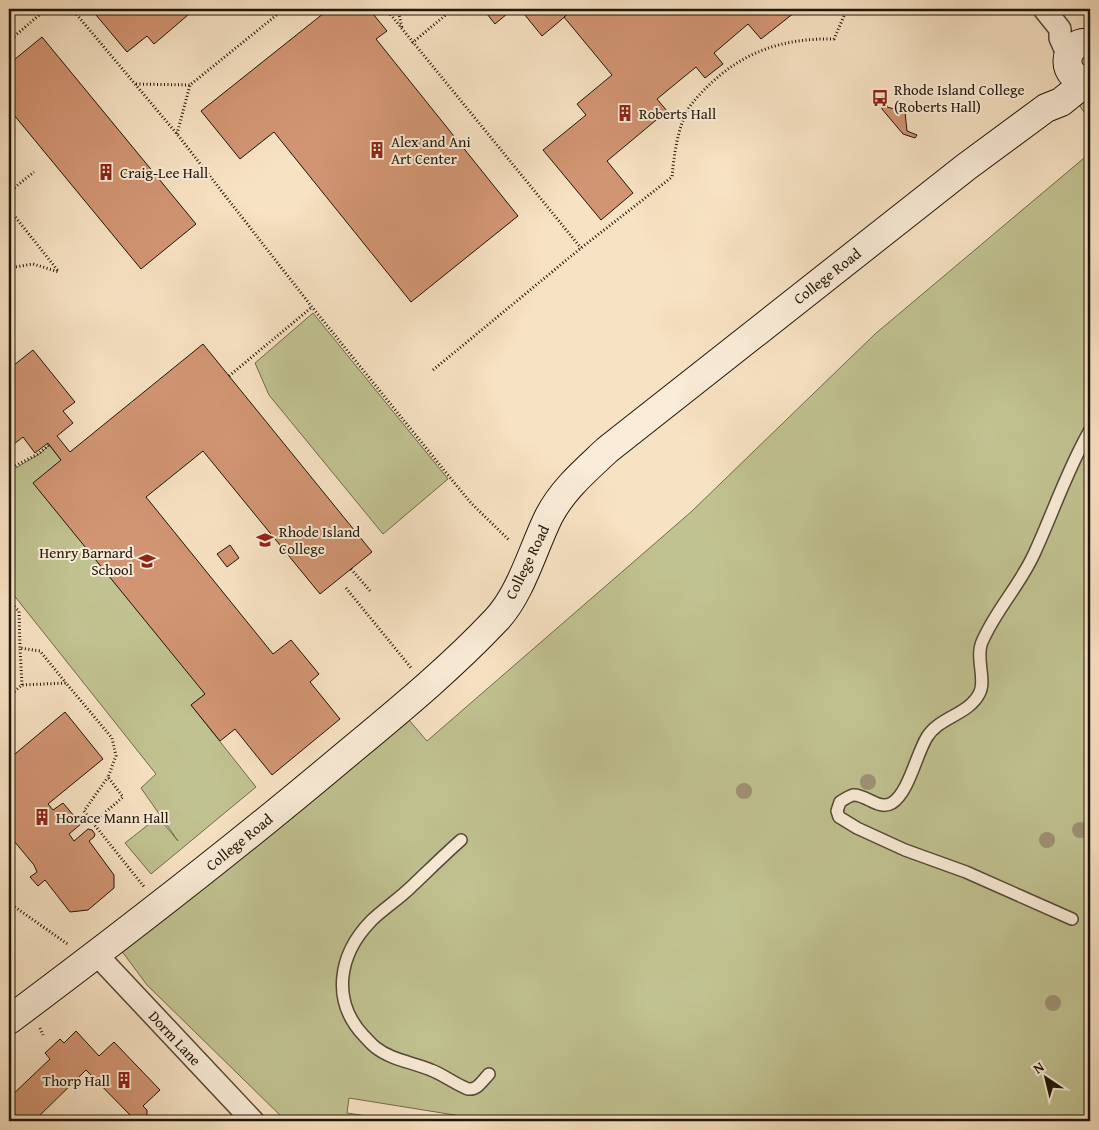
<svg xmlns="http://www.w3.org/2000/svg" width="1099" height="1130" viewBox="0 0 1099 1130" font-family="'Gentium Book Plus',serif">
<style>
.green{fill:#c1c291;stroke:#706b4c}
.building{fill:#d29573;stroke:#1f1407}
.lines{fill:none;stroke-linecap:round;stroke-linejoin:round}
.lane-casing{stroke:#554836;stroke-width:14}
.street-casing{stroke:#554836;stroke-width:24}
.secondary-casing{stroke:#1f1407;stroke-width:30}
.path{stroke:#1f1407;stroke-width:3;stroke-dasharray:1 2.5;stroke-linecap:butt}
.lane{stroke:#faecd8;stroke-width:11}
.street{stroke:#faecd8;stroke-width:21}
.secondary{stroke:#faecd8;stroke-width:28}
.tree{fill:#a09276}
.labels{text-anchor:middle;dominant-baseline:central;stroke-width:4;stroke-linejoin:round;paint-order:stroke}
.poi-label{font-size:15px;fill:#1f1407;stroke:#faecd8;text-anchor:start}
.street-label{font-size:15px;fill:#1f1407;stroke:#faecd8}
</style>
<rect width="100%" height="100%" fill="#f7e2c3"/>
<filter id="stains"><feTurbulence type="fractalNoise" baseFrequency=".004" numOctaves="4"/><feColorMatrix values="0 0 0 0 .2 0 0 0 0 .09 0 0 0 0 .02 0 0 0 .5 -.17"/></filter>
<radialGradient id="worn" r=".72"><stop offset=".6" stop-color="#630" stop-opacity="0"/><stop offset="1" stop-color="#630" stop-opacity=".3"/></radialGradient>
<g class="green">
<polygon points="1090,89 1090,120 1076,101"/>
<polygon points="1090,153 1090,1121 492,1121 349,1098 347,1113 400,1121 286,1121 147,985 121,950 403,713 427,741 691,512 875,334"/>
<polygon points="313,313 448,479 383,534 269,395 255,363"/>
<polygon points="49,445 61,460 205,694 191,705 256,787 151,874 125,843 158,817 178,841 141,788 156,774 9,589 9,472 41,453"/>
</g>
<g class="building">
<polygon points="91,9 195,9 154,44 147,36 127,52"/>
<polygon points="329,9 369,9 387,31 376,39 518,216 411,302 274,132 240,159 201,111"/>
<polygon points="483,9 513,9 495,24"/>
<polygon points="520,9 574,9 542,36"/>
<polygon points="574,9 799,9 761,39 748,24 714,53 723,64 705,78 696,67 657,99 667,111 607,161 633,193 601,220 543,150 586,115 577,104 612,75 564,17"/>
<polygon points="42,37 196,224 141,269 14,115 9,119 9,64"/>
<polygon points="885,96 887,107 905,112 907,131 917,135 915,138 903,134 882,109 881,97"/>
<polygon points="203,344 372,552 320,594 203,451 146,497 273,654 291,640 319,674 310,682 340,719 272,775 235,729 220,741 191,705 205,694 33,483 61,460 48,443 35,453 23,437 9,448 9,369 33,350 75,402 63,411 73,423 57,436 70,452"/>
<polygon points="230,545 239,558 227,567 217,554"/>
<polygon points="65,712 103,759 48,804 53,810 63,803 81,824 69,834 74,841 88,829 92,830 95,834 94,837 89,841 114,875 114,888 88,910 70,912 45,880 38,886 30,877 37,872 34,865 9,835 9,759"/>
<polygon points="76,1031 99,1056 114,1042 160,1090 143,1106 147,1110 147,1121 133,1121 133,1118 86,1070 34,1121 9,1121 9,1098 50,1059 45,1053 60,1039 64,1043"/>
</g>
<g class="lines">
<g class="lane-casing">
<g id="lane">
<path d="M461,840C444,855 428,871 411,887C399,899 383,909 371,921C338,955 331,1001 364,1036C368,1040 371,1044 375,1047C391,1060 412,1062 431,1070C444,1075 455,1084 468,1089C478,1090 482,1081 489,1074"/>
<path d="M1072,919L966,872L905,850L857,828L839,817L837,811L840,802C843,800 849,796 853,795C866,794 879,811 892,803C909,792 916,755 927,737C939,717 968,715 979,694C987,681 975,658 982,642C995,611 1020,585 1034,554C1053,513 1067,470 1090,430"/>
</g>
</g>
<g class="street-casing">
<g id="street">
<polyline points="1044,9 1060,29 1060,38 1068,56"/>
<polyline points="97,955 253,1121"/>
</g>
</g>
<g class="secondary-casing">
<g id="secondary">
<path d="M1090,43C1061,39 1059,82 1090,80"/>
<path d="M9,1020C120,937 230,852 336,763C391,717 447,672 496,620C521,594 533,548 549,516C563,489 586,470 607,450L966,167L1046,108L1061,102L1087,81"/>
</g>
</g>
<g class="path">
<polyline points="72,9 177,134 312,307 452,480 471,503 509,540"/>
<polyline points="386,9 581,248"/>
<polyline points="398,9 402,28"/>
<polyline points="9,41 46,9"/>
<polyline points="412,43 453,9"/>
<polyline points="136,84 190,85"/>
<polyline points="177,134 190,85 284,9"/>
<polyline points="9,192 34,172"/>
<polyline points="9,209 59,272"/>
<polyline points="9,268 33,264 59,272"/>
<path d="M433,370L581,248L672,177C674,155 677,133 686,113C691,103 700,94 708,86C744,51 784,38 834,39L847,9"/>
<polyline points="229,376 312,307"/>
<polyline points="9,469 38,454 49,445"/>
<polyline points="351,569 371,592"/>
<polyline points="346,588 412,669"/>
<polyline points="9,602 19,611 20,648"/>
<polyline points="22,685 20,648 40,651 66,683"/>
<polyline points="9,689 12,693"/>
<polyline points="9,696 22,685 66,683 112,738 116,756 108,777 123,797 93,823 145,888"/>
<polyline points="93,823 84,811 108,777"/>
<polyline points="9,903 69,945"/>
<polyline points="40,1028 43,1035"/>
</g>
<use href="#lane" class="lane"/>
<use href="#street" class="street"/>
<use href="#secondary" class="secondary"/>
</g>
<g class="tree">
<circle cx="868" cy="782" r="8"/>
<circle cx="744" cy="791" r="8"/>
<circle cx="1080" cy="830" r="8"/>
<circle cx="1047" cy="840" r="8"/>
<circle cx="1053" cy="1003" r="8"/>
</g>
<defs>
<g id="bus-bare" transform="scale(1.35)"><path d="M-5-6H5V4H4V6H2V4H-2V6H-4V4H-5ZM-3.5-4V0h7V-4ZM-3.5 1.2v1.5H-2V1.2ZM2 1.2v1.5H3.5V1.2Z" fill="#8f2418" stroke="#faecd8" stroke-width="2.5" paint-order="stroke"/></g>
<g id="building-bare" transform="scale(1.35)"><path d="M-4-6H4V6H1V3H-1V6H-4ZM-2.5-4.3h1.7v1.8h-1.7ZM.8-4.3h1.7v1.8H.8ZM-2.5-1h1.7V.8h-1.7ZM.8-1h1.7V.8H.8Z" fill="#8f2418" stroke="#faecd8" stroke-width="2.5" paint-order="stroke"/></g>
<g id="university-bare" transform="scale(1.35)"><path d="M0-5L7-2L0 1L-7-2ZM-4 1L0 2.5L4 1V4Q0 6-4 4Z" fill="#8f2418" stroke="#faecd8" stroke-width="2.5" paint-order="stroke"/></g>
<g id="school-bare" transform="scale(1.35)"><path d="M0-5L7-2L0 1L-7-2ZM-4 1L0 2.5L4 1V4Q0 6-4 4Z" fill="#8f2418" stroke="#faecd8" stroke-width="2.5" paint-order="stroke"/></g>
</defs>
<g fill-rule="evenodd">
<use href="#bus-bare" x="880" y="98"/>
<use href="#building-bare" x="625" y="113"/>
<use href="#building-bare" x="377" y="150"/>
<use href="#building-bare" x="106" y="172"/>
<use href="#university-bare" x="265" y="540"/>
<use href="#school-bare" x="147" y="561"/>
<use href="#building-bare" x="42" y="817"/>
<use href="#building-bare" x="124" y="1080"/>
</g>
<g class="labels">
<g class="poi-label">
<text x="894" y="89">Rhode Island College<tspan x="894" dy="17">(Roberts Hall)</tspan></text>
<text x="639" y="113">Roberts Hall</text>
<text x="391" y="141">Alex and Ani<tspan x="391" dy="17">Art Center</tspan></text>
<text x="120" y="172">Craig-Lee Hall</text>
<text x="279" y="531">Rhode Island<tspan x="279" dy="17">College</tspan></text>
<text x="133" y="552" text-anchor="end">Henry Barnard<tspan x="133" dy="17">School</tspan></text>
<text x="56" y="817">Horace Mann Hall</text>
<text x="110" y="1080" text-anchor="end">Thorp Hall</text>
</g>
<g class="street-label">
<text transform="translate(827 276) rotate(-38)">College Road</text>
<text transform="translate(527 562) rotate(-64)">College Road</text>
<text transform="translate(239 842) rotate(-39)">College Road</text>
<text transform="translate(175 1038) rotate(47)">Dorm Lane</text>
</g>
</g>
<rect width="1099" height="1130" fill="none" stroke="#f7e2c3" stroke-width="30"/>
<rect x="10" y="10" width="1079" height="1110" fill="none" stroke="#1f1407" stroke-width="2.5"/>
<rect x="15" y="15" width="1069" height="1100" fill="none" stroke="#1f1407"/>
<g transform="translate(1046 1078) rotate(325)" stroke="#faecd8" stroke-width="4" paint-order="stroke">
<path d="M0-4L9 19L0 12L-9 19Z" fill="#1f1407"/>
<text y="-8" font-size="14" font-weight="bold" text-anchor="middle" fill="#1f1407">N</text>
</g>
<rect width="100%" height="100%" filter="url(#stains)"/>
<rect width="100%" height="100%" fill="url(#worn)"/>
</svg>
